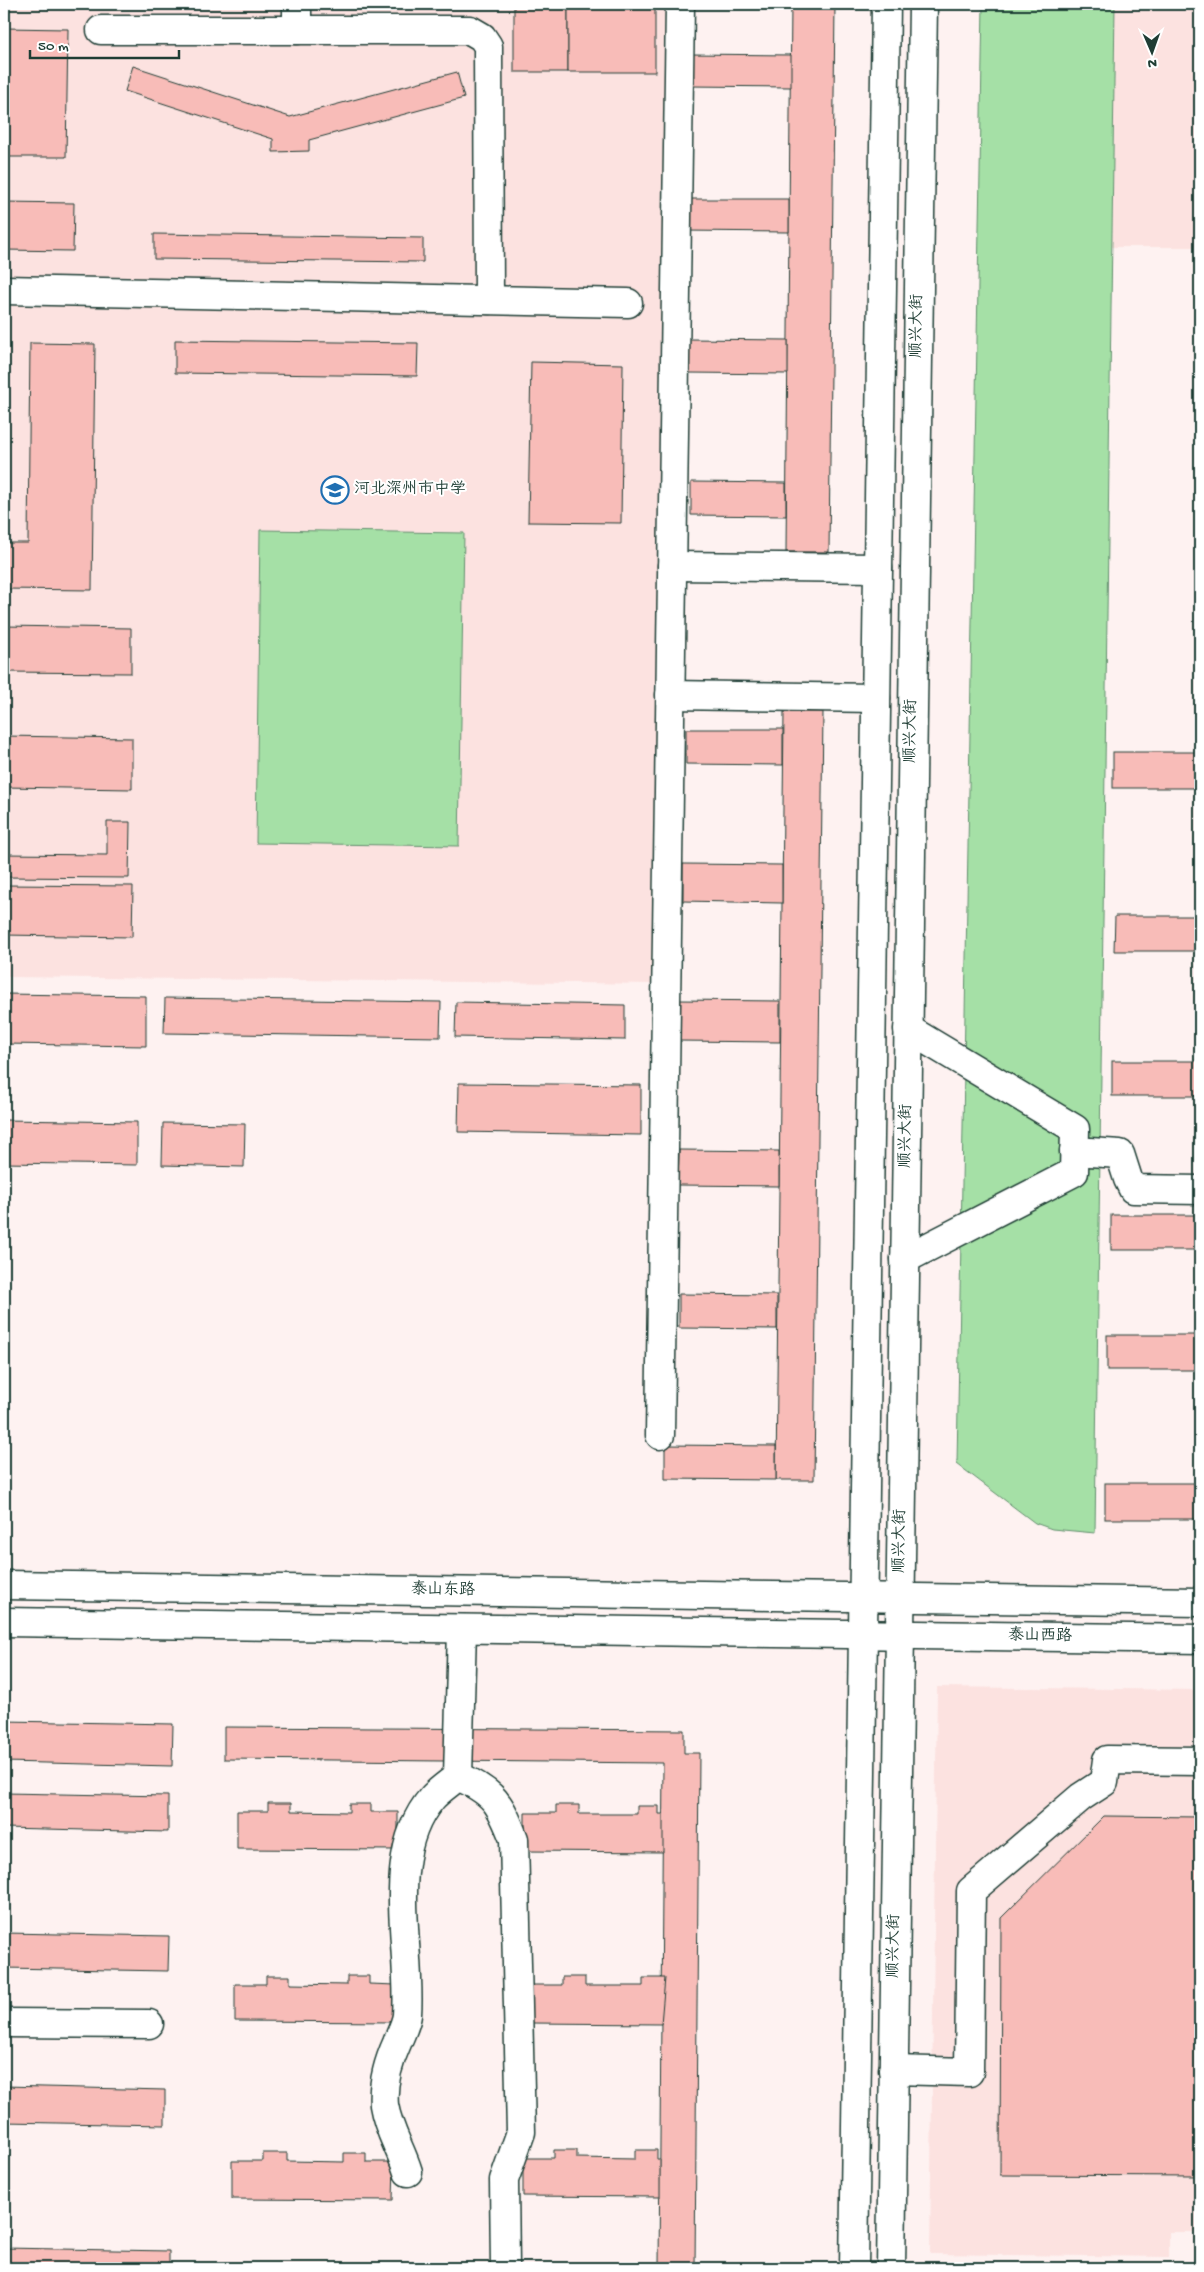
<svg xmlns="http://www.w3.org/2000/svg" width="1204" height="2272" viewBox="0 0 1204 2272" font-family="'Gochi Hand','LXGW WenKai TC',sans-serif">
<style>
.built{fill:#fce2e0}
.green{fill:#a5e0a6;stroke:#628e6d}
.building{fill:#f8bcb8;stroke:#1f3d34}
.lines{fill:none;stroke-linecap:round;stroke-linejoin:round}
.minor-casing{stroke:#1f3d34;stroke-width:31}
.major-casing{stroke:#1f3d34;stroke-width:31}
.minor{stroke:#fff;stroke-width:28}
.major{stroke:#fff;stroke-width:28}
.labels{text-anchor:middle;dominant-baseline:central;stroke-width:4;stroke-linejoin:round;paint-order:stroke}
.street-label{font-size:16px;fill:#1f3d34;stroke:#fff}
.poi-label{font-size:16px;fill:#1f3d34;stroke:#fff;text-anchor:start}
</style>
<rect width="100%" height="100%" fill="#fef2f1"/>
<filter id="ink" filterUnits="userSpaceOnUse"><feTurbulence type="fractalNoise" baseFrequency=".02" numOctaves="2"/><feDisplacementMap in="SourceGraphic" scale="10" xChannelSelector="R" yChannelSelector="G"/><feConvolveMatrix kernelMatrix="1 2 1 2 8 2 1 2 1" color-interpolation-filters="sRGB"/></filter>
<g filter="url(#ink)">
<g class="built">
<polygon points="4,4 672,4 661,984 4,977"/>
<polygon points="1115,4 1200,4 1200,247 1112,247"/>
<polygon points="937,1687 1200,1690 1200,2232 1169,2232 1169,2257 930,2254"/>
</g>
<g class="green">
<polygon points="983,4 1115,4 1095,1533 1052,1529 1035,1523 957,1464"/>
<polygon points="260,530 464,533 459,846 256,843"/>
</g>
<g class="building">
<rect x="514" y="4" width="54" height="68"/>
<polygon points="791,4 835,4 829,552 786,552"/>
<rect x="568" y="7" width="87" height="65"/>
<polygon points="4,28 68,29 66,157 4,157"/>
<polygon points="689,54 791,55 791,87 689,86"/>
<polygon points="133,66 290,117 457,72 464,98 309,140 309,151 273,152 273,139 125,91"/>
<polygon points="684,199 789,199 789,232 684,231"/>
<polygon points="4,202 74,203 73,251 4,250"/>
<polygon points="154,234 423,238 423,262 154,259"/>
<polygon points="689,339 788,340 788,374 689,373"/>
<polygon points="175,340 418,343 417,376 175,373"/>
<polygon points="30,343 95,344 92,590 4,589 4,543 28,543"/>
<polygon points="531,362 623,364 621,523 528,522"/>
<polygon points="691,482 786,483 786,516 691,515"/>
<polygon points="4,626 131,628 131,673 4,672"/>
<polygon points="784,712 823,712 814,1480 776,1480"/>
<polygon points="686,729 783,729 783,765 686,764"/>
<polygon points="4,736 132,738 132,789 4,787"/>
<rect x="1113" y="752" width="87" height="36"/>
<polygon points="107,822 130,822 129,878 4,877 4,854 107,855"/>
<polygon points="683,864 782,865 782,903 683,901"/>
<polygon points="4,885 133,886 132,937 4,935"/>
<polygon points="1115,916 1200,916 1200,951 1114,951"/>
<polygon points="4,994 146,996 146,1046 4,1044"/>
<polygon points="165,998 441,1002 440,1037 164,1033"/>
<polygon points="678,1000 780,1001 780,1042 678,1041"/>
<polygon points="456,1002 625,1005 625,1040 455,1037"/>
<rect x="1112" y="1061" width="88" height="35"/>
<polygon points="459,1083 641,1085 641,1135 458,1132"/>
<polygon points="4,1120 137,1122 137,1165 4,1163"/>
<polygon points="163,1123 245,1124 244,1167 162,1165"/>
<polygon points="679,1150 779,1151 779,1186 678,1185"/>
<rect x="1111" y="1215" width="89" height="35"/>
<polygon points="679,1294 777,1295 777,1329 679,1328"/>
<rect x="1107" y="1335" width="93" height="35"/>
<polygon points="665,1445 776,1446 776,1480 665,1479"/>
<rect x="1105" y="1483" width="95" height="36"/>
<polygon points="4,1721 173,1724 172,1766 4,1762"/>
<polygon points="224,1727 684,1730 684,1753 699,1753 695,2268 659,2268 663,1763 224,1759"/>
<polygon points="4,1793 168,1796 168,1832 4,1828"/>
<polygon points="268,1803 291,1803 291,1811 349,1812 349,1804 371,1804 371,1812 398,1812 398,1850 237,1849 237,1811 268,1811"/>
<polygon points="556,1805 579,1805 579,1814 637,1814 637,1806 659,1806 659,1814 663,1814 663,1852 525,1851 525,1813 556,1813"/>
<polygon points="1104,1816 1200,1817 1200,2176 1000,2175 1001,1918"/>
<polygon points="4,1933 169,1936 168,1971 4,1968"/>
<polygon points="266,1976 290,1976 290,1984 347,1985 347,1976 369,1976 369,1984 396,1985 396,2022 235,2021 235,1984 266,1984"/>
<polygon points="562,1977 585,1977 585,1986 643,1986 643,1978 665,1978 661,2024 531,2023 531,1985 562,1985"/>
<polygon points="4,2086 165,2090 165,2125 4,2122"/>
<polygon points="554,2150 577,2150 577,2158 635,2159 635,2150 657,2150 657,2159 660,2159 660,2197 523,2196 523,2158 554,2158"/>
<polygon points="263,2153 287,2153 287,2161 344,2162 344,2153 366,2153 366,2162 394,2162 393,2200 232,2199 232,2161 263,2161"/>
<polygon points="4,2248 169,2251 169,2268 4,2268"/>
</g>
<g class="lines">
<g class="minor-casing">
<g id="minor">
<polyline points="101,30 470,30 482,37 488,46 489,300"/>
<polyline points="297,30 297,4"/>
<polyline points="4,290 628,303"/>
<polyline points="672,566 878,568"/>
<polyline points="670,695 876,698"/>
<polyline points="1074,1151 1120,1154 1128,1179 1133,1189 1200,1190"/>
<polyline points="905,1259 1074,1172 1075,1129 908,1029"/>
<polyline points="660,1435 680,4"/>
<polyline points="458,1776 462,1629"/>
<polyline points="4,2023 149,2024"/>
<polyline points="893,2070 969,2072 971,1891 1081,1797 1104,1782 1107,1760 1200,1761"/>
<path d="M408,2172C401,2149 388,2130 384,2105C382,2083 388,2063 397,2043C400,2035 406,2024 407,2015C412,1946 383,1855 432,1798C439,1790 450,1783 458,1776C495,1793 500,1803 514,1839L521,2132L504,2180L505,2268"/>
</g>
</g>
<g class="major-casing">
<g id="major">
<polyline points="4,1585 1200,1602"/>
<polyline points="4,1622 1200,1639"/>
<polyline points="854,2268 886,4"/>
<polyline points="891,2268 923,4"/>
</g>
</g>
<use href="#minor" class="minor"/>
<use href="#major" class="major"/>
</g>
</g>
<defs>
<g id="school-ring" transform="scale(1.4375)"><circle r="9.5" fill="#fff" stroke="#1f6fb2" stroke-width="1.5"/><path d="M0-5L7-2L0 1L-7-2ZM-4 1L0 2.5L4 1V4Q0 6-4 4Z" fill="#1f6fb2"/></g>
</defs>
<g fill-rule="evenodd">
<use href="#school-ring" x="335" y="490"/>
</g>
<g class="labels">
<g class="street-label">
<text transform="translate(918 326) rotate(-89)">顺兴大街</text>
<text transform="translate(912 731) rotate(-89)">顺兴大街</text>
<text transform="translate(907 1136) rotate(-89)">顺兴大街</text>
<text transform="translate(901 1541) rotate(-89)">顺兴大街</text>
<text transform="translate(443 1591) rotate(1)">泰山东路</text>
<text transform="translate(1040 1637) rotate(1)">泰山西路</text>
<text transform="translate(895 1946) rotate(-89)">顺兴大街</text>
</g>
<g class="poi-label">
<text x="354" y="490">河北深州市中学</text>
</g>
</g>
<rect width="1204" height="2272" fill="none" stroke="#fff" stroke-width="20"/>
<rect x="10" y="10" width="1184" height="2252" fill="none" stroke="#1f3d34" stroke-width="2" filter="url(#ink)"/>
<g transform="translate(1152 52) rotate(178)" stroke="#ffffff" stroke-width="4" paint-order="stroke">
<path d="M0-4L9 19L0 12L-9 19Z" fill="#1f3d34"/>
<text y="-8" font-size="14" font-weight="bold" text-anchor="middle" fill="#1f3d34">N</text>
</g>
<path d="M30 50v8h149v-8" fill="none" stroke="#1f3d34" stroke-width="2.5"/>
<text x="38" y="50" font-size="15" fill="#1f3d34" stroke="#ffffff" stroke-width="4" paint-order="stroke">50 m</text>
</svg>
